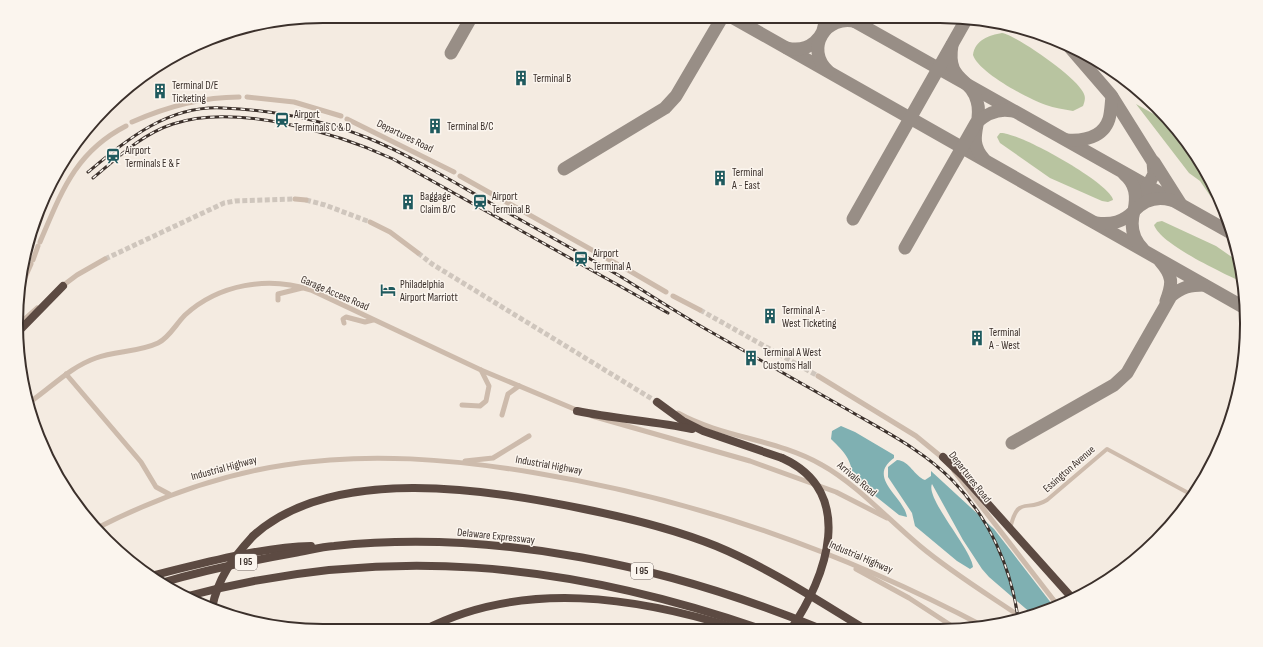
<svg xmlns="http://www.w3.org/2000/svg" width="1263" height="647" viewBox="0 0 1263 647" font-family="'Sofia Sans Condensed',sans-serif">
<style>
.green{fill:#b8c4a0}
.water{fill:#7fb0b2}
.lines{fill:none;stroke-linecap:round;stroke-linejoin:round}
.taxiway{stroke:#988e86;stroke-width:13}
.tertiary-tunnel{stroke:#cfc6bd;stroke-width:5;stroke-dasharray:5 2.5;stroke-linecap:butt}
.minor{stroke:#cdbbac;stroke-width:4}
.tertiary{stroke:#cdbbac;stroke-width:5}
.motorway{stroke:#5c4a42;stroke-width:8}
.rail-casing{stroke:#3b302b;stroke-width:3}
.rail{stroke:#fbf5ee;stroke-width:1.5;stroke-dasharray:4.5;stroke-linecap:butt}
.motorway-bridge{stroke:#5c4a42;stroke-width:8}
.labels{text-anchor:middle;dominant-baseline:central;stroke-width:3;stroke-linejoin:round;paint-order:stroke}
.shield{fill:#fbf5ee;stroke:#756b66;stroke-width:1}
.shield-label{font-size:10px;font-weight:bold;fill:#3b302b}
.poi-label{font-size:11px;fill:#3b302b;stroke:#fbf5ee;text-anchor:start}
.street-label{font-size:11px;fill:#3b302b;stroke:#fbf5ee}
.rim{fill:none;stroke:#3b302b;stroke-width:2}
</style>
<rect width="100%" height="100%" fill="#f4ebe1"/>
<g class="green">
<path d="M1002,33C1018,36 1076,77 1083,92C1086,97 1085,101 1083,106L1073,111C1064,109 1054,108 1046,105C1028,99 978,72 973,55C975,40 989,35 1002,33Z"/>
<polygon points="1136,104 1175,126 1206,170 1222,206 1211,197 1200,181 1189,173"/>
<path d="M1000,133C1017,131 1110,183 1113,200L1108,202L1102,201L1050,178L1000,143L997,137Z"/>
<path d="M1162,221L1216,246L1239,262L1244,283C1225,274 1161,245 1154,225L1157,222Z"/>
</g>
<g class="water">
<path d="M841,426L855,432L894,455V458C866,478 904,496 907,517L899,515L854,479C850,457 845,453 831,439L832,431Z"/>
<path d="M897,460C910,461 914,476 925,480L931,476V471L994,529L1055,608L1032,614L989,577L982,569L963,540L932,484C925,498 972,550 973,567L970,569L957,561L915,526L912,513L888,477V467Z"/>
</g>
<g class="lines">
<g class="taxiway">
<polyline points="730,16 1245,308"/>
<polyline points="847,17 1233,234"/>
<polyline points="1067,44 1111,95 1153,162 1154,174 1134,211"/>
<path d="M952,45C946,82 970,76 977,101C984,123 965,138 984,159"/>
<path d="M787,48C809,53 826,38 825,17"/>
<polyline points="451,53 472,16"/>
<path d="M828,71C804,49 826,13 857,22"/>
<path d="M1067,140C1083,141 1103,138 1109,119C1111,112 1111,104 1112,97"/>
<polyline points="1154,162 1180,203"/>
<polyline points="564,169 665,108 676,96 723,16"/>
<polyline points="853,219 967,18"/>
<path d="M1096,223C1112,225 1123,222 1134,211C1137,196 1136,184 1124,174"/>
<path d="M905,248L976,123C987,113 998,108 1012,111"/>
<path d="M1143,249C1132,238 1130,225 1134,211C1144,200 1157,196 1171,200"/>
<path d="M1160,261C1173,276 1173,283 1166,301"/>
<path d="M1012,443L1114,385L1127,373L1171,296C1182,287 1190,285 1204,285"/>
</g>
<g class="tertiary-tunnel">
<polyline points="306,200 325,205 370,222"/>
<polyline points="418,253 432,264 657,402"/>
<polyline points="105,259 224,203 235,201 295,199"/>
<polyline points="700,310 818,376"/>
</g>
<path class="minor" d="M1010,529C1018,494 1026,513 1047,500L1107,449L1192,495"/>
<g class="tertiary">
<polyline points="247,97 294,102 341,116"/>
<polyline points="347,119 454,172"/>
<path d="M132,122C166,107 202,97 239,97"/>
<polyline points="460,176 617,264"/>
<polyline points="295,199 306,200"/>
<polyline points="370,222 390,232 418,253"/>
<path d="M40,242C61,193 75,152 126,126"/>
<polyline points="33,260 38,246"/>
<polyline points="623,267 666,292"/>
<polyline points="23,282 31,264"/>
<polyline points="61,287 77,275 105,259"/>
<polyline points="673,296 700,310"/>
<polyline points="278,300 278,294 302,288"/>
<polyline points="344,323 343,319 346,317 365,322 373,320"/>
<polyline points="19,324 37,308"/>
<polyline points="66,374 141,462 156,487 169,494"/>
<polyline points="818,376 916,436 944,459"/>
<path d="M30,402C52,387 70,367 96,358C116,351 139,352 158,343C169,338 176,324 185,315C219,284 268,276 311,290L481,370L579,411"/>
<polyline points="462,405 480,406 486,401 489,386 481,370"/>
<path d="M678,413C723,438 777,439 822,465C855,483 890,521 920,546C951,572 987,594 1021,617"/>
<polyline points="502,415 508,394 519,386"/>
<polyline points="592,416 750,461 836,492 887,518"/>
<polyline points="465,461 493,458 529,436"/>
<polyline points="954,471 1059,607"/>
<path d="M95,529C156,498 217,475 285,465C368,452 453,459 536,473C697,500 841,551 985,627"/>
<polyline points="856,569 909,598 955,628"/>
</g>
<g class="motorway">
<polyline points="18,332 63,286"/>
<polyline points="657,402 683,421 703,431 782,458"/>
<path d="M577,411C615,419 654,421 692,429"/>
<polyline points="943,457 963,476 1073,599"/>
<path d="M253,536C332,464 489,489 584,509C629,518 674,529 716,546C769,568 817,600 865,629"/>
<path d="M150,576C199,564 261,547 311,546"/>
<path d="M161,583C205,570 249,561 294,553C307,551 320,547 334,546C499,529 668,566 821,629"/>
<path d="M184,597C384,543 567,562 761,629"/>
<path d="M424,630C523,579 637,597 739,629"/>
</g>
<g class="rail-casing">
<g id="rail">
<path d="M88,172C128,139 168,105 223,108C272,110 323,120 368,138C412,156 453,182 494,205C535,228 577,251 618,275C649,294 679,314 711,332C757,358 803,384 850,411C886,432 924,451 953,481C989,518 1011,567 1018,618"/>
<path d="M93,178C117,158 142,134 173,124C235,103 335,132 393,159L668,313"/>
</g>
</g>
<use href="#rail" class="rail"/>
<g class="motorway-bridge">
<path d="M782,458C858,492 826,578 791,629"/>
<path d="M212,608C218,578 232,559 253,536"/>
</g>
</g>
<defs>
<g id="building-bare" transform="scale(1.2)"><path d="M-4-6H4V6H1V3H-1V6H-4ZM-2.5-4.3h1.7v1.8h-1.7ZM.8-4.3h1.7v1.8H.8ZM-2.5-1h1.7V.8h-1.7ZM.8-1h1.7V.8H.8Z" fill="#1f5a5e" stroke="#fbf5ee" stroke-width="2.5" paint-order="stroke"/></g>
<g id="station-bare" transform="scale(1.2)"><path d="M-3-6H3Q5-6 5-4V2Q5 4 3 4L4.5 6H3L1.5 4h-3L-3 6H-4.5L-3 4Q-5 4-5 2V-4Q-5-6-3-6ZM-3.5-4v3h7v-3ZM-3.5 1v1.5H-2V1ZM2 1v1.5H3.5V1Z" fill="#1f5a5e" stroke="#fbf5ee" stroke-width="2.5" paint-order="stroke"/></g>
<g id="hotel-bare" transform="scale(1.2)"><path d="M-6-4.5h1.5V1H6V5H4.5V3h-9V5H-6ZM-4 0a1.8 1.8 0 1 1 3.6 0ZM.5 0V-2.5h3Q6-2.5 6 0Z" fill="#1f5a5e" stroke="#fbf5ee" stroke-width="2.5" paint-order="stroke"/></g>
</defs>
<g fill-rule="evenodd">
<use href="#building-bare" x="521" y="78"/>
<use href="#building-bare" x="160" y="91"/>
<use href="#station-bare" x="282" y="120"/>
<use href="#building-bare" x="435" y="126"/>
<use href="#station-bare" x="113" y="156"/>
<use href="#building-bare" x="720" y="178"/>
<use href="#building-bare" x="408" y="202"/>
<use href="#station-bare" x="480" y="202"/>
<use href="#station-bare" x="581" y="259"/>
<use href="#hotel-bare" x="388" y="290"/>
<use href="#building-bare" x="770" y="316"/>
<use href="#building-bare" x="977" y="338"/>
<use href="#building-bare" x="751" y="358"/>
</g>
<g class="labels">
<g class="shield">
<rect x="235" y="554" width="22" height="16" rx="3"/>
<rect x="631" y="563" width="22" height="16" rx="3"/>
</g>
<g class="shield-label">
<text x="246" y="562">I 95</text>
<text x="642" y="571">I 95</text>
</g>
<g class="poi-label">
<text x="533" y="78">Terminal B</text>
<text x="172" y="85">Terminal D/E<tspan x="172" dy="13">Ticketing</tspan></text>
<text x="294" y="114">Airport<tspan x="294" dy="13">Terminals C &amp; D</tspan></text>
<text x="447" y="126">Terminal B/C</text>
<text x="125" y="150">Airport<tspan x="125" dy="13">Terminals E &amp; F</tspan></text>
<text x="732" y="172">Terminal<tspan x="732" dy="13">A - East</tspan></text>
<text x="420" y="196">Baggage<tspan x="420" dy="13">Claim B/C</tspan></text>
<text x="492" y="196">Airport<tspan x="492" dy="13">Terminal B</tspan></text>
<text x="593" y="253">Airport<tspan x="593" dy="13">Terminal A</tspan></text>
<text x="400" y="284">Philadelphia<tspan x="400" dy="13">Airport Marriott</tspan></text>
<text x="782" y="310">Terminal A -<tspan x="782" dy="13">West Ticketing</tspan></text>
<text x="989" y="332">Terminal<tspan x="989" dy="13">A - West</tspan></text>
<text x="763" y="352">Terminal A West<tspan x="763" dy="13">Customs Hall</tspan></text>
</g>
<g class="street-label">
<text transform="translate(405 136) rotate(26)">Departures Road</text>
<text transform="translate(335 293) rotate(23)">Garage Access Road</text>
<text transform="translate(549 465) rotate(10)">Industrial Highway</text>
<text transform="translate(224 468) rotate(-15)">Industrial Highway</text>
<text transform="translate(1069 469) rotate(-41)">Essington Avenue</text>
<text transform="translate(970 477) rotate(52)">Departures Road</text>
<text transform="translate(857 479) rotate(40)">Arrivals Road</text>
<text transform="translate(496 536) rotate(6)">Delaware Expressway</text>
<text transform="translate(861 557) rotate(23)">Industrial Highway</text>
</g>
</g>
<path d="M0 0H1263V647H0ZM323 23H940A300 300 0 0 1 1240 323V324A300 300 0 0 1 940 624H323A300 300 0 0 1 23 324V323A300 300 0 0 1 323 23Z" fill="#fbf5ee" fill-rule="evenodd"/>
<path class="rim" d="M323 23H940A300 300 0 0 1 1240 323V324A300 300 0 0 1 940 624H323A300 300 0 0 1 23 324V323A300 300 0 0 1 323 23Z"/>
</svg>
